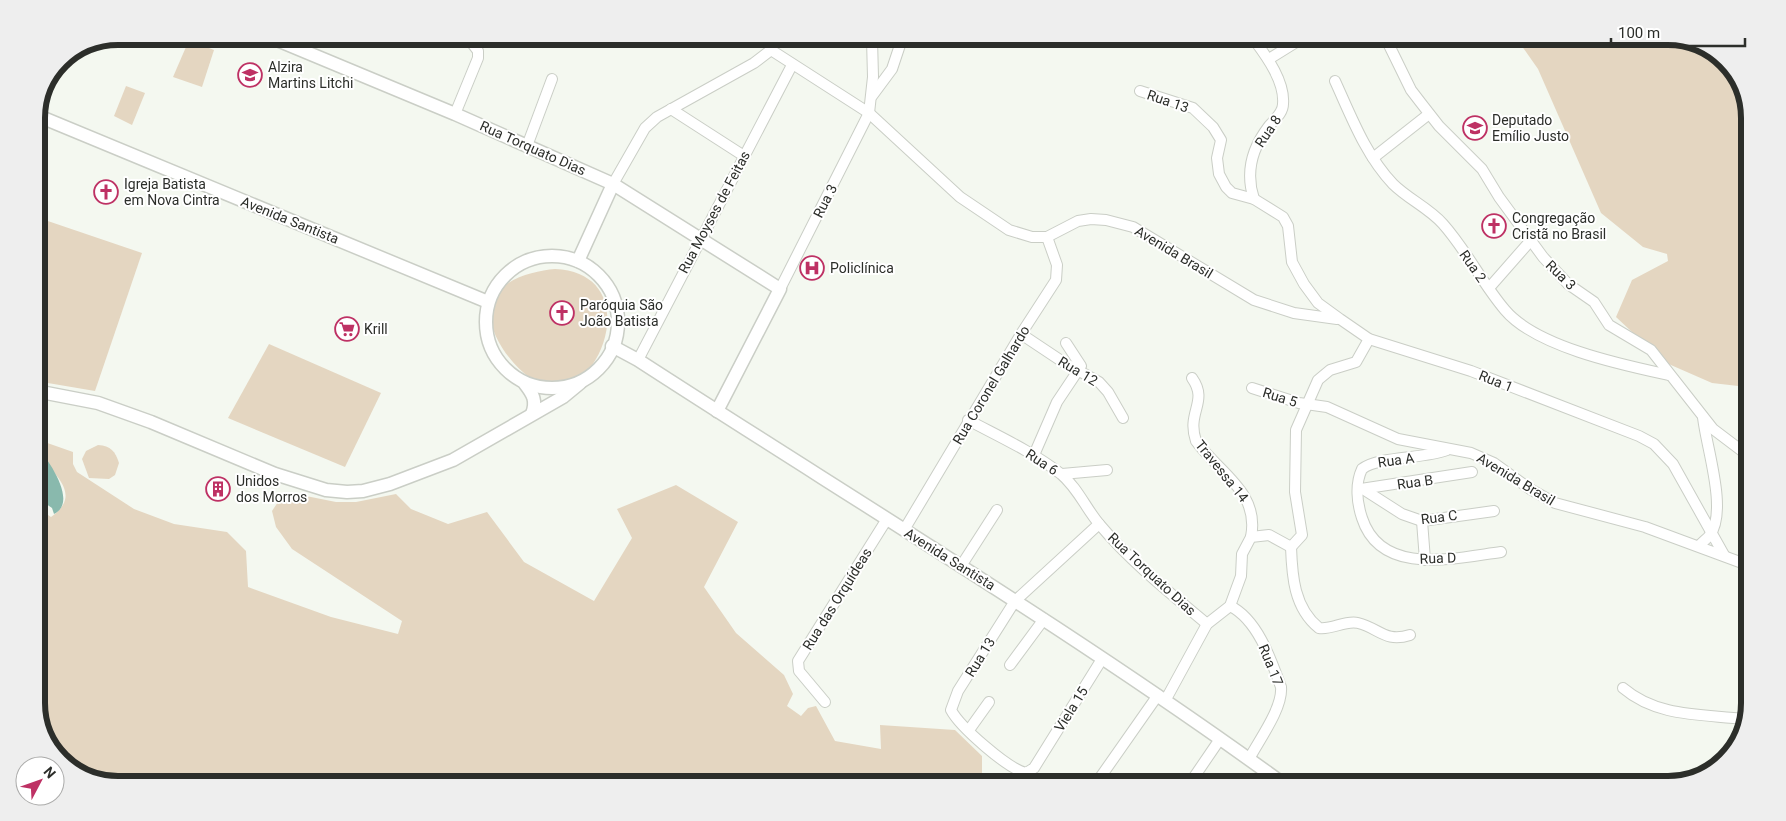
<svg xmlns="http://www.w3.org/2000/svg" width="1786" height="821" viewBox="0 0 1786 821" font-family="Roboto,sans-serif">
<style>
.green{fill:#e4d6c1}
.water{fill:#89b9ad}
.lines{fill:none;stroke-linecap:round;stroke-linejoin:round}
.minor-casing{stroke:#cacec6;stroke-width:12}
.tertiary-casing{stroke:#cacec6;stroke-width:15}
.minor{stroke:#fff;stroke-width:10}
.tertiary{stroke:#fff;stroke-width:12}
.labels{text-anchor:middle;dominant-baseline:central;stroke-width:4;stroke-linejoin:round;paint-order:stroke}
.poi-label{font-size:14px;fill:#2c2e2a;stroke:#fff;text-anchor:start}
.street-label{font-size:14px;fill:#2c2e2a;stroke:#fff}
.rim{fill:none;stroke:#2c2e2a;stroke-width:6}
</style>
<rect width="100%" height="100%" fill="#f4f8f0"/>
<g class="green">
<polygon points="189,40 214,50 202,87 173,77"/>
<polygon points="1519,42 1699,43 1736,72 1750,113 1747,387 1712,383 1664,362 1616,317 1632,280 1668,261 1667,254 1643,247 1601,213 1538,69"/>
<polygon points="126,86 145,93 132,125 114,116"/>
<polygon points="36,217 142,253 95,391 36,381"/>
<path d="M555,269C641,273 606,385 557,388C527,389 484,336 491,307C496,280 532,271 555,269Z"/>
<polygon points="269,344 381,393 345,467 228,418"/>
<path d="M36,439L73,452V464L77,472L134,509L174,524L227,532L246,551L248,587L331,617L398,634L402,621L292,549L276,527L272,511L280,499L296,494L336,502H356L396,494L411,509L448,524L487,512L524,562L594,601L632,538L617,509L676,485L738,522L704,587L736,633L784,675L793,694L787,706L801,716L808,708L816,706L835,741L881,749L880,725L955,730L982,756V782L87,778L53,752L36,709V507L51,517C91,488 36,468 36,439Z"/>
<path d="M98,445C111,446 115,451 119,463L115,475L109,479L89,478L82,459L86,451Z"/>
</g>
<path class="water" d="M36,445C47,458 79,502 54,514L52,508L36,497Z"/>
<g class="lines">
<g class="minor-casing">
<g id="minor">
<polyline points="1387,41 1411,90 1421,103 1439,126 1482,169 1499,197 1543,257 1568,284 1594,302 1609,325 1651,350 1713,429 1746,454"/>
<polyline points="771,50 869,113 960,197 1009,230 1032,237 1047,237 1078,221 1091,219 1106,220 1133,227 1254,300 1294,313 1337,319"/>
<polyline points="1269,59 1298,41"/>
<path d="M1335,81C1351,116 1366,156 1393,184C1408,199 1429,208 1443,224C1467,251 1482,283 1505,310C1536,347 1623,365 1669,375"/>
<polyline points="1140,91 1193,108 1213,127 1221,140 1217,158 1219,174 1226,187 1232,193 1254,199 1283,217 1288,226 1292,262 1304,284 1318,303 1340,319 1369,339 1471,371 1639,436 1654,444 1673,464 1724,555"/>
<polyline points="872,96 892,69 902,39"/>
<polyline points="671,109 744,156"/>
<polyline points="455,114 478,58 478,51 468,38"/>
<polyline points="527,146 552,79"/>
<polyline points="1373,158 1429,114"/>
<polyline points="613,184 645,128 657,117 754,63 771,50"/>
<path d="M1254,199C1245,172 1252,148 1269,126C1275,119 1283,113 1283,104C1285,82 1267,57 1255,41"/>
<polyline points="1489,288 1532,239"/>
<polyline points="780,289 869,113 873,77 872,39"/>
<polyline points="1021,334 1063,362 1099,382 1108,392 1123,418"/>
<polyline points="638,360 792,65"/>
<path d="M1192,378C1209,402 1186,412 1196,441C1219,473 1260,492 1251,537"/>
<polyline points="1252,388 1299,403 1327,407 1398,439 1471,453 1494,463 1530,489 1555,503 1645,527 1745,564"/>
<path d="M968,420C1000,437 1033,452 1061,474C1078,488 1086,509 1100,525C1131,562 1170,593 1207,624"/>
<path d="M1447,450C1424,459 1378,456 1362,469C1355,484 1357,503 1362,518C1381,577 1455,558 1501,552"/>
<polyline points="1034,455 1057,402 1081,366 1066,343"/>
<polyline points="1062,474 1107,470"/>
<polyline points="1361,489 1472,472"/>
<polyline points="1363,489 1402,514 1422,521 1494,511"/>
<polyline points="1422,521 1425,560"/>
<path d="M1099,524L1015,601L958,691L951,710C960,727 1008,769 1026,773L1034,768L1102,659"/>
<polyline points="904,530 1021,334 1056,280 1057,265 1047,237"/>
<path d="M1699,546C1702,542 1707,539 1710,535C1728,510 1706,447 1703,417"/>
<polyline points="1291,547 1302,535 1295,492 1296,430 1318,380 1330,370 1356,362 1369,339"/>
<path d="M1291,547C1292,576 1294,608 1319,628C1332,630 1345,620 1358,623C1379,628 1385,643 1410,635"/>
<polyline points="961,566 997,510"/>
<path d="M1230,606C1257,619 1271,659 1281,687C1283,708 1259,740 1249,759"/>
<polyline points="1010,665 1044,619"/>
<path d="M1623,688C1657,717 1701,714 1744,719"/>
<polyline points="1165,701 1207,624 1230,606 1241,576 1242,554 1251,537 1269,535 1291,547"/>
<polyline points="825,702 799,671 798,661 887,519"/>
<polyline points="969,730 989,702"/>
<polyline points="1097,782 1158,695"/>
<polyline points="1190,783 1220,739"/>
</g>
</g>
<g class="tertiary-casing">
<g id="tertiary">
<polyline points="270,37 455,114 613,184 780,289 717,411"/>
<polyline points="36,115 488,302"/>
<circle cx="552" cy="322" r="66"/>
<polyline points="578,261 613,184"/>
<path d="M612,346L638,360C854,500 1074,632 1282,783"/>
<path d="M525,384C533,394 537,401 532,414"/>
<polyline points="36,391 98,403 151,422 275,474 326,490 347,492 363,491 390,484 453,460 563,397 580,383"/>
</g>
</g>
<use href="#minor" class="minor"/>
<use href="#tertiary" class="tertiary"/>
</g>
<defs>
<g id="school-ring" transform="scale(1.25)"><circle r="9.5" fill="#fff" stroke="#be3164" stroke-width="1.5"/><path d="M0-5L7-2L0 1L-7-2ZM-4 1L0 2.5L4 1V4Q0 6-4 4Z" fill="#be3164"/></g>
<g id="church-ring" transform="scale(1.25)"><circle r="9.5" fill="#fff" stroke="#be3164" stroke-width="1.5"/><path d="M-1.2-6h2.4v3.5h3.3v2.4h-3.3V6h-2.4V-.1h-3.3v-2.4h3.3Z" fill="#be3164"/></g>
<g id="hospital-ring" transform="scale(1.25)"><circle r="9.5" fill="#fff" stroke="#be3164" stroke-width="1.5"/><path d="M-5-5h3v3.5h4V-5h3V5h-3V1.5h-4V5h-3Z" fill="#be3164"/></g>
<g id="supermarket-ring" transform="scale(1.25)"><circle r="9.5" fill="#fff" stroke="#be3164" stroke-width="1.5"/><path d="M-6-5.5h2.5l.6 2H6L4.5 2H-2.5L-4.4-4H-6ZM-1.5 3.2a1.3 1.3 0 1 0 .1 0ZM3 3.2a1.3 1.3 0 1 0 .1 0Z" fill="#be3164"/></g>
<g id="building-ring" transform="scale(1.25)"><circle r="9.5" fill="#fff" stroke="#be3164" stroke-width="1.5"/><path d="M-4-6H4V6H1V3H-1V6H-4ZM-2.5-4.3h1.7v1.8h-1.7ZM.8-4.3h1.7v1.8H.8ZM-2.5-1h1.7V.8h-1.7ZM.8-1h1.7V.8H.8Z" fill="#be3164"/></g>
</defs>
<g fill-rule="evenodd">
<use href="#school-ring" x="250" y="75"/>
<use href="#school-ring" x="1475" y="128"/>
<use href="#church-ring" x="106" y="192"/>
<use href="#church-ring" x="1494" y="226"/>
<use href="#hospital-ring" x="812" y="268"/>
<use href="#church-ring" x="562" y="313"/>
<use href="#supermarket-ring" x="347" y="329"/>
<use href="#building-ring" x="218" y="489"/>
</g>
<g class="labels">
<g class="poi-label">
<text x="268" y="67">Alzira<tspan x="268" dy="16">Martins Litchi</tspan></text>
<text x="1492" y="120">Deputado<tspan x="1492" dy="16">Emílio Justo</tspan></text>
<text x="124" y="184">Igreja Batista<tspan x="124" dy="16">em Nova Cintra</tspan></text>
<text x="1512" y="218">Congregação<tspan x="1512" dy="16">Cristã no Brasil</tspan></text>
<text x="830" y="268">Policlínica</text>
<text x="580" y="305">Paróquia São<tspan x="580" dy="16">João Batista</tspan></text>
<text x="364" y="329">Krill</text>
<text x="236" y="481">Unidos<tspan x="236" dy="16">dos Morros</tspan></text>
</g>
<g class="street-label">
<text transform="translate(1168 101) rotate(19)">Rua 13</text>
<text transform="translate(1268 131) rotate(-56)">Rua 8</text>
<text transform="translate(533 148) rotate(24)">Rua Torquato Dias</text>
<text transform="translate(825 201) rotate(-63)">Rua 3</text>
<text transform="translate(714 212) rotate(-62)">Rua Moyses de Feitas</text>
<text transform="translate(290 220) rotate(22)">Avenida Santista</text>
<text transform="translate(1174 252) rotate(31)">Avenida Brasil</text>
<text transform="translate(1473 266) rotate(55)">Rua 2</text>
<text transform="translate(1561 275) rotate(44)">Rua 3</text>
<text transform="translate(1078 371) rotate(31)">Rua 12</text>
<text transform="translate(1496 381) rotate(22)">Rua 1</text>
<text transform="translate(991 385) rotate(-59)">Rua Coronel Galhardo</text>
<text transform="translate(1280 397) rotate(17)">Rua 5</text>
<text transform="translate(1396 460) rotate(-8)">Rua A</text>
<text transform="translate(1042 462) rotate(33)">Rua 6</text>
<text transform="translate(1222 471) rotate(51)">Travessa 14</text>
<text transform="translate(1516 479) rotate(31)">Avenida Brasil</text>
<text transform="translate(1415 482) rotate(-8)">Rua B</text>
<text transform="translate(1439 517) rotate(-7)">Rua C</text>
<text transform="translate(1438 558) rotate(-2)">Rua D</text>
<text transform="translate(950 559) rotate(32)">Avenida Santista</text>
<text transform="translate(1152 574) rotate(43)">Rua Torquato Dias</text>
<text transform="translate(837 599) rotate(-58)">Rua das Orquídeas</text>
<text transform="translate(980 657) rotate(-58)">Rua 13</text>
<text transform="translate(1271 665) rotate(68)">Rua 17</text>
<text transform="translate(1071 709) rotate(-58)">Viela 15</text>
</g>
</g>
<path d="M0 0H1786V821H0ZM118 45H1668A73 73 0 0 1 1741 118V703A73 73 0 0 1 1668 776H118A73 73 0 0 1 45 703V118A73 73 0 0 1 118 45Z" fill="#eee" fill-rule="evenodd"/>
<path class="rim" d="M118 45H1668A73 73 0 0 1 1741 118V703A73 73 0 0 1 1668 776H118A73 73 0 0 1 45 703V118A73 73 0 0 1 118 45Z"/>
<g transform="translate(40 781) rotate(49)"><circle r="24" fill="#ffffff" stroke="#ababaa"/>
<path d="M0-4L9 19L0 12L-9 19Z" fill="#be3164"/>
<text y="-8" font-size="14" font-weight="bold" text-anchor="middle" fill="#2c2e2a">N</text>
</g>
<path d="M1611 38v8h134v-8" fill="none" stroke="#2c2e2a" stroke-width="2.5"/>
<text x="1618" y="38" font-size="15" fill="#2c2e2a" stroke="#ffffff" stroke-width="4" paint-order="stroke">100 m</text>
</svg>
